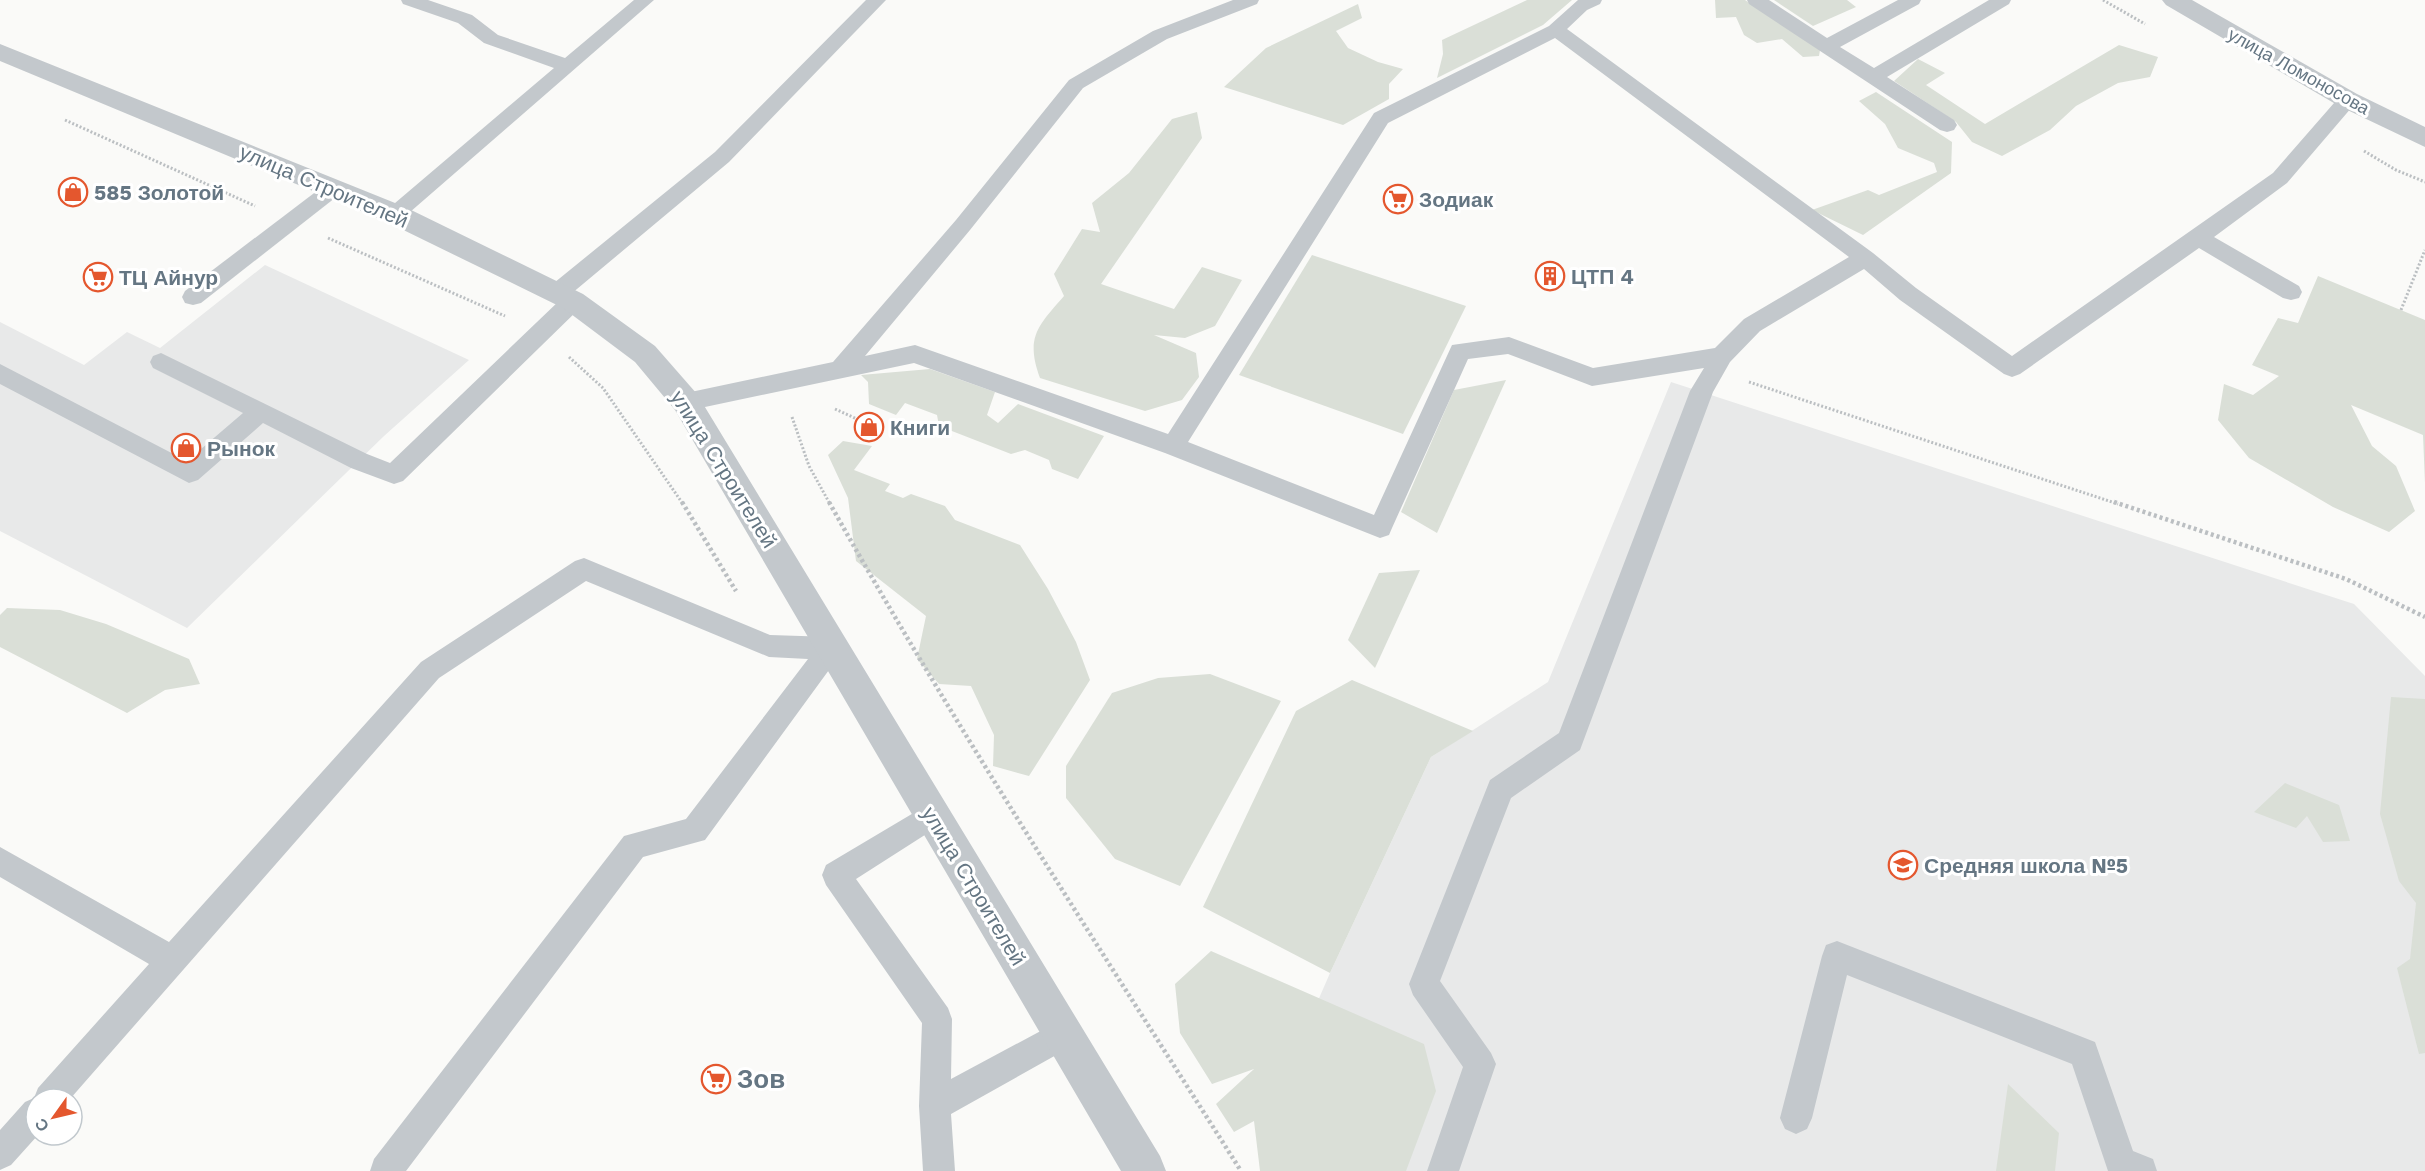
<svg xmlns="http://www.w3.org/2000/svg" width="2425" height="1171" viewBox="0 0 2425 1171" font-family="'Work Sans',sans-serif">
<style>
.built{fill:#e8e9e9}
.green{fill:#dadfd7}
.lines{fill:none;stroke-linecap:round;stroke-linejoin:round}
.path-far1{stroke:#bbbfc2;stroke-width:3;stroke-dasharray:2 2;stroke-linecap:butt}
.path{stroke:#bbbfc2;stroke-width:4.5;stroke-dasharray:3 3;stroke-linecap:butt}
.service{fill:#c3c8cc;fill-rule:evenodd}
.minor{fill:#c3c8cc;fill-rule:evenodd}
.labels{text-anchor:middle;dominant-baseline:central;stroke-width:6;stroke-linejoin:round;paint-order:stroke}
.far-street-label{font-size:18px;fill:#657683;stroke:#fff}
.street-label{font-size:21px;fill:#657683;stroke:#fff}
.poi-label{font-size:21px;font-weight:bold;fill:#657683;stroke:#fff;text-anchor:start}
.near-poi-label{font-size:26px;font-weight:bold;fill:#657683;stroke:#fff;text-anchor:start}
</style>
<rect width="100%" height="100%" fill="#fafaf8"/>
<g class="built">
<polygon points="265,265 469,360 384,436 187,628 0,531 0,322 84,365 127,332 160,348"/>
<polygon points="1671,382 2354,604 2425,676 2425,1171 1302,1171 1271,1109 1330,973 1431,757 1548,682"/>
</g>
<g class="green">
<polygon points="1527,0 1572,0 1543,25 1437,78 1443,54 1442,40"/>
<polygon points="1715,0 1745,0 1820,50 1819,56 1803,57 1782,39 1757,43 1744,35 1736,17 1716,18"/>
<polygon points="1774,0 1847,0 1856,7 1813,26"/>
<polygon points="1358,4 1362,18 1336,31 1348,48 1378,62 1403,69 1389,84 1389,99 1343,125 1224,87 1266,48"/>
<polygon points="2119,45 2158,57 2150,77 2118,83 2076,106 2050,130 2002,156 1972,142 1956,122 1894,81 1918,59 1945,73 1926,85 1985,124"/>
<polygon points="1876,92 1952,142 1951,173 1863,235 1812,210 1868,190 1879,195 1937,172 1934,163 1898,148 1885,124 1859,101"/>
<path d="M1197,112L1202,138L1101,284L1174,309L1202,267L1242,280L1215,326L1185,338L1154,335L1196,353L1199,377L1182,400L1145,411L1040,378C1025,337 1038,326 1064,296L1054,274L1082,229L1100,232L1092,203L1129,173L1172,119Z"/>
<polygon points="1312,255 1466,306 1403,434 1239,375"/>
<polygon points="2318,276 2425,320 2425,483 2423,435 2351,405 2372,446 2396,466 2415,511 2389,532 2333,507 2249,458 2218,420 2224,384 2253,395 2279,376 2252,365 2278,318 2298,323"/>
<polygon points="930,369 995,392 987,415 998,423 1018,404 1104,436 1078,479 1052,469 1049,460 1025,450 1011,454 939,426 937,415 905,403 896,415 869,404 868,382 861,375"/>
<polygon points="1506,380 1437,533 1401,512 1454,390"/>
<polygon points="843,441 872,446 854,470 890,484 885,491 903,498 911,494 945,506 955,520 1020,545 1048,589 1076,642 1090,680 1029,776 993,766 994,735 971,686 939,684 917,659 926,616 856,561 848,498 828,455"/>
<polygon points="1420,570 1375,668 1348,640 1379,573"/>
<polygon points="7,608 60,610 106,624 189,659 200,684 165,690 127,713 0,647 0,615"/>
<polygon points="1210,674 1281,701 1180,886 1115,859 1066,798 1066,766 1112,693 1158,678"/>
<polygon points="1352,680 1473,731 1431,757 1330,973 1203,907 1296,711"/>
<polygon points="2391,697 2425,699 2425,1053 2419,1054 2397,968 2410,959 2416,903 2399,881 2380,814"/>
<polygon points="2285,783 2339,805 2350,841 2323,842 2307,816 2296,828 2254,812"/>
<polygon points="1211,951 1424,1044 1436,1091 1406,1171 1260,1171 1254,1121 1234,1132 1216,1104 1254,1069 1212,1084 1180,1033 1175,984"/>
<polygon points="2008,1084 2059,1133 2055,1171 1996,1171"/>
</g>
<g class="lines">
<g class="path-far1">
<polyline points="2103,0 2145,24"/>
<polyline points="65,120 255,206"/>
<polyline points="2364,151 2396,170 2425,182"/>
<polyline points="328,238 505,316"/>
<polyline points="2401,310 2425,250"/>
<polyline points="569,357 603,388 683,504"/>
<polyline points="1749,382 2118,504"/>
<polyline points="835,409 857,419"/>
<polyline points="792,417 809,466 830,504"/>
</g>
<g class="path">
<polyline points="682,502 736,591"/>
<path d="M829,502C957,731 1101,950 1241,1171"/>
<polyline points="2114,502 2346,579 2425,617"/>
</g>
<g class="service">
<polygon points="401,0 428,0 472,15 498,35 565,58 634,0 654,0 402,219 395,221 388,219 384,214 388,209 554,68 484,43 458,23 403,4"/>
<polygon points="866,0 886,0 729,162 571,294 581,295 584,301 581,307 403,481 394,484 351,468 263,423 198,480 189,483 0,384 0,364 187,461 243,413 153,368 150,362 153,356 161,353 367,454 390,463 560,300 549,299 546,293 549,287 715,152"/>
<path d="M1233,0H1259L1257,4L1167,39L1083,88L970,230L865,356L915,345L1168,434L1374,113L1549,26L1578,0H1602L1600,4L1587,10L1567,29L1873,253L1916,288L2012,356L2273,173L2341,95L2348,94L2355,95L2358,100L2287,183L2214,237L2299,286L2302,292L2299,298L2291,300L2283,298L2199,248L2020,374L2012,377L2004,374L1900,300L1864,269L1760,331L1730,362L1713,392L1580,750L1511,798L1440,981L1491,1053L1496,1064L1459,1171H1427L1463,1067L1413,995L1409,984L1490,780L1559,733L1690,391L1704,368L1592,386L1508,354L1468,359L1392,528L1389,535L1380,538L1165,453L914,363L686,411L678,408L674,402L678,396L686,393L833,362L956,220L1069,80L1153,31ZM1555,38L1849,257L1744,319L1715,348L1593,368L1509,337L1452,345L1374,515L1188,442L1388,123Z"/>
<polygon points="1747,0 1769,0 1827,38 1898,0 1921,0 1919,4 1840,47 1874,68 1989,0 2011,0 2009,4 1887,77 1954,120 1957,125 1954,130 1947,132 1940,130 1749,4"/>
<polygon points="333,182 340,184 343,189 340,194 201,303 193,305 185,303 182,297 185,291 326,184"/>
<polygon points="584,558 770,635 832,637 841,640 845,648 705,840 643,857 406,1171 370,1171 374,1159 624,836 686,819 808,659 769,657 586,581 439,678 70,1099 36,1099 36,1135 38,1135 11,1165 0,1170 0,1130 25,1102 34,1098 38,1088 149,964 0,877 0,847 169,942 421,662 575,561"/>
<polygon points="932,802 942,806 946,815 942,824 856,879 948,1008 952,1019 951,1079 1063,1019 1074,1023 1078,1034 1074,1045 951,1114 955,1171 923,1171 919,1106 922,1023 826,885 822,875 826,865"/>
<polygon points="1837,941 2095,1042 2133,1151 2153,1159 2157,1171 2108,1171 2072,1064 1847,975 1812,1118 1807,1129 1796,1134 1785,1129 1780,1118 1822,956 1826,945"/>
</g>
<g class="minor">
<polygon points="2162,0 2192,0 2357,94 2425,127 2425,147 2339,106 2166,5"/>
<polygon points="0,44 405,207 583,294 655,346 697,394 1160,1156 1166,1171 1121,1171 675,410 635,362 563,308 385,221 0,61"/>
</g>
</g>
<defs>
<g id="shop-ring" transform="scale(1.5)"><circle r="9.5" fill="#fff" stroke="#e4572e" stroke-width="1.5"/><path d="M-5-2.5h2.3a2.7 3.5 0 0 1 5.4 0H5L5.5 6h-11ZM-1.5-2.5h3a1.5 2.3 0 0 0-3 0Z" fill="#e4572e"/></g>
<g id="supermarket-ring" transform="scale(1.5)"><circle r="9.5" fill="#fff" stroke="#e4572e" stroke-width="1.5"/><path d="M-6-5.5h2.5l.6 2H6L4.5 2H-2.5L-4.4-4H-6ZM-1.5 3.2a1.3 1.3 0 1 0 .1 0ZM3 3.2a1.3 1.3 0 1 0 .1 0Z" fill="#e4572e"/></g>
<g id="building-ring" transform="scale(1.5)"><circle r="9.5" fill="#fff" stroke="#e4572e" stroke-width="1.5"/><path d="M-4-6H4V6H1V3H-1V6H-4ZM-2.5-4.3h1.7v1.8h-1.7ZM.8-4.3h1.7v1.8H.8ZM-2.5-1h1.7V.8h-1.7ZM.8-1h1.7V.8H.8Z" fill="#e4572e"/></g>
<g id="school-ring" transform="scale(1.5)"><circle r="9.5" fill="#fff" stroke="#e4572e" stroke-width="1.5"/><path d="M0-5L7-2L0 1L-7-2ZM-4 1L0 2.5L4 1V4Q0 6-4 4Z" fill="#e4572e"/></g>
</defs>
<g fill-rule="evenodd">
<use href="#shop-ring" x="73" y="192"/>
<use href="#supermarket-ring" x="1398" y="199"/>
<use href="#building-ring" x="1550" y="276"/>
<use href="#supermarket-ring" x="98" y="277"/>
<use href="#shop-ring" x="869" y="427"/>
<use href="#shop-ring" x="186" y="448"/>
<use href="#school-ring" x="1903" y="865"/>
<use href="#supermarket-ring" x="716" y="1079"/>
</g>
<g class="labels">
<g class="far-street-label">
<text transform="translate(2299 71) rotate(29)">улица Ломоносова</text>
</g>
<g class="street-label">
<text transform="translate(324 186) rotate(23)">улица Строителей</text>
<text transform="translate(724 469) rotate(58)">улица Строителей</text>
<text transform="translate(974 886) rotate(59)">улица Строителей</text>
</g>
<g class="poi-label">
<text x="94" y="192">585 Золотой</text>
<text x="1419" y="199">Зодиак</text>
<text x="1571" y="276">ЦТП 4</text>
<text x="119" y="277">ТЦ Айнур</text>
<text x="890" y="427">Книги</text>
<text x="207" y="448">Рынок</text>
<text x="1924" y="865">Средняя школа №5</text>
</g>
<g class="near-poi-label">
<text x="737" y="1079">Зов</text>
</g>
</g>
<g transform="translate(54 1117) rotate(236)"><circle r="28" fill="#ffffff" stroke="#c1c8cd" stroke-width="1.5"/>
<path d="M0-4.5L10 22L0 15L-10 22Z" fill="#e4572e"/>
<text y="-9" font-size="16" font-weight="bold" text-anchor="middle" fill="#657683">С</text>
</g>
</svg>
